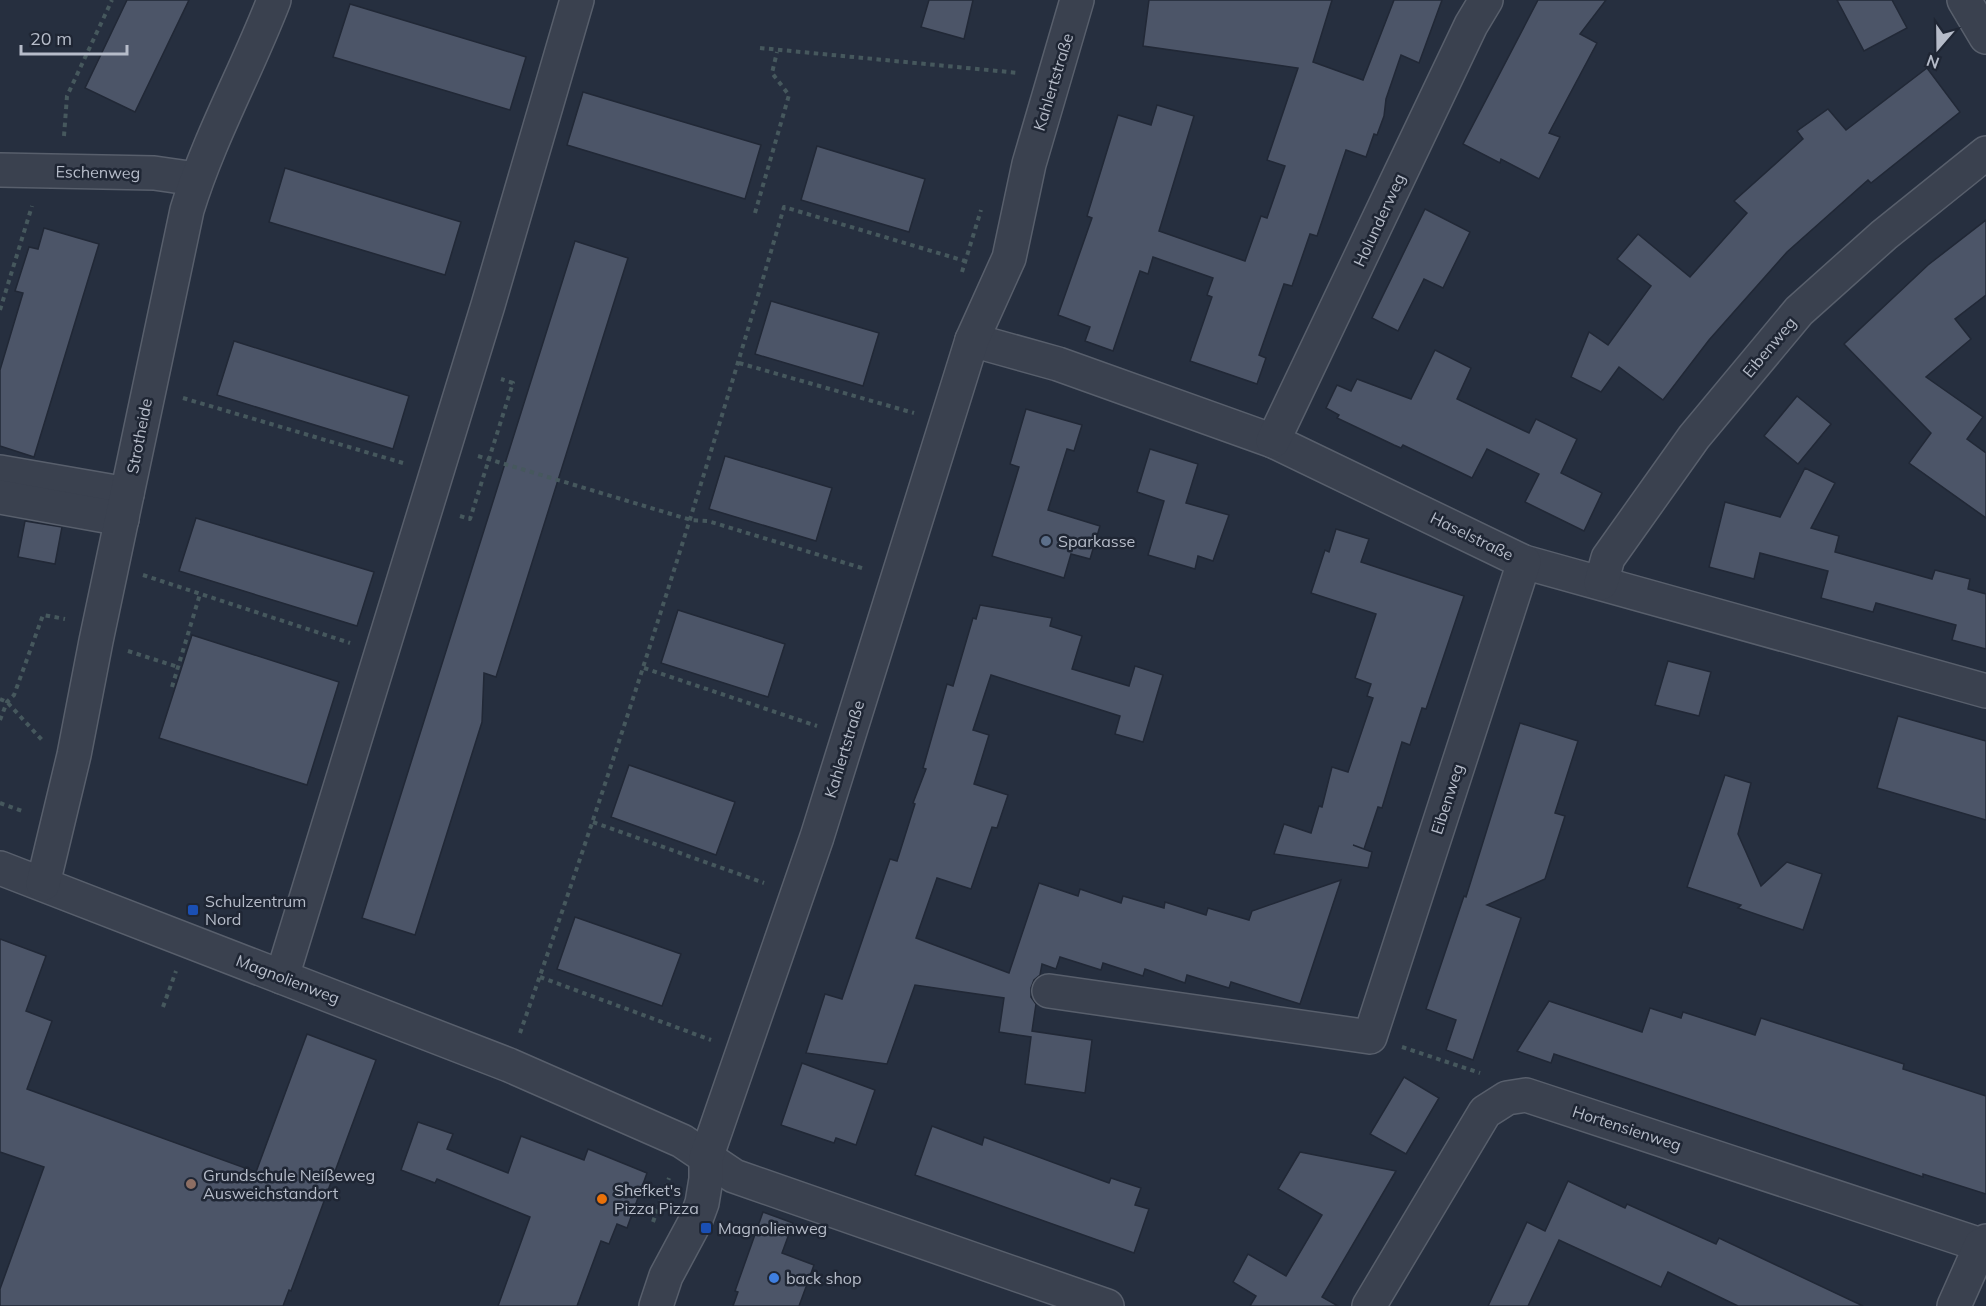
<svg xmlns="http://www.w3.org/2000/svg" width="1986" height="1306" viewBox="0 0 1986 1306" font-family="Mulish,sans-serif">
<style>
.building{fill:#4c5568;stroke:#212836;stroke-width:1.5}
.lines{fill:none;stroke-linecap:round;stroke-linejoin:round}
.minor-casing{stroke:#585f6c;stroke-width:36}
.path{stroke:#46585d;stroke-width:4;stroke-dasharray:4.5 4.5;stroke-linecap:butt}
.minor{stroke:#3a414f;stroke-width:33}
.service-dot{fill:#5c6f8a;stroke:#1f2634;stroke-width:2}
.transit-dot{fill:#1a4fb4;stroke:#1f2634;stroke-width:2}
.education-dot{fill:#8d6e63;stroke:#1f2634;stroke-width:2}
.food-dot{fill:#e8710a;stroke:#1f2634;stroke-width:2}
.shop-dot{fill:#3f7fe0;stroke:#1f2634;stroke-width:2}
.labels{text-anchor:middle;dominant-baseline:central;stroke-width:5;stroke-linejoin:round;paint-order:stroke}
.street-label{font-size:16px;fill:#b6bcc9;stroke:#1f2634}
.poi-label{font-size:16px;fill:#b6bcc9;stroke:#1f2634;text-anchor:start}
</style>
<rect width="100%" height="100%" fill="#262f3f"/>
<g class="building">
<polygon points="127,0 189,0 135,112 85,88"/>
<polygon points="929,0 973,0 964,39 921,27"/>
<polygon points="1149,0 1332,0 1313,62 1363,80 1394,0 1442,0 1419,63 1401,55 1386,99 1384,116 1377,135 1374,134 1366,157 1346,150 1317,236 1310,234 1292,286 1284,284 1259,355 1266,358 1257,384 1190,361 1212,297 1207,295 1213,278 1153,257 1148,274 1140,271 1113,351 1085,341 1090,327 1058,315 1092,218 1087,216 1118,115 1151,125 1157,105 1194,116 1159,231 1245,261 1261,216 1267,218 1285,166 1267,160 1298,68 1143,46"/>
<polygon points="1538,0 1606,0 1580,34 1597,43 1549,133 1560,137 1539,179 1501,159 1500,163 1463,144"/>
<polygon points="1837,0 1892,0 1907,28 1864,51"/>
<polygon points="350,4 526,57 510,110 333,57"/>
<polygon points="1927,68 1960,112 1871,183 1868,180 1787,252 1709,340 1663,400 1619,367 1601,392 1571,377 1589,332 1608,345 1651,286 1617,259 1638,234 1690,277 1747,213 1734,201 1803,139 1797,131 1828,109 1846,130"/>
<polygon points="583,92 761,145 745,199 567,145"/>
<polygon points="817,146 925,179 909,232 801,200"/>
<polygon points="285,168 461,222 445,275 269,222"/>
<polygon points="1425,209 1470,232 1443,288 1424,279 1398,331 1372,318"/>
<polygon points="1986,220 1986,295 1955,319 1971,339 1926,377 1983,417 1967,439 1986,453 1986,518 1909,463 1931,433 1844,344 1928,265"/>
<polygon points="44,228 99,244 34,457 0,446 0,370 23,293 15,291 29,247 38,249"/>
<polygon points="575,241 628,258 496,677 484,673 482,722 415,935 362,918"/>
<polygon points="771,301 879,333 863,386 755,354"/>
<polygon points="234,341 409,396 393,449 217,395"/>
<polygon points="1435,350 1471,368 1457,399 1529,433 1536,419 1577,439 1561,473 1602,493 1584,531 1525,502 1539,474 1487,449 1472,478 1403,445 1401,448 1394,445 1337,418 1339,415 1326,408 1337,385 1351,391 1357,379 1411,399"/>
<polygon points="1797,396 1831,424 1798,464 1764,436"/>
<polygon points="1026,409 1082,425 1074,451 1067,449 1048,510 1100,526 1090,559 1071,554 1064,578 992,556 1019,467 1010,464"/>
<polygon points="1150,449 1198,464 1186,503 1229,515 1213,561 1198,556 1195,569 1148,555 1164,501 1137,492"/>
<polygon points="725,456 832,488 816,541 709,509"/>
<polygon points="1805,468 1835,483 1811,528 1839,536 1835,552 1932,579 1935,570 1970,579 1968,589 1986,594 1986,649 1952,640 1956,625 1876,603 1873,612 1821,598 1828,571 1760,553 1754,579 1709,567 1725,502 1780,517"/>
<polygon points="196,518 374,572 357,626 179,571"/>
<polygon points="25,521 62,527 55,564 18,557"/>
<polygon points="1336,529 1369,539 1361,562 1464,596 1426,709 1422,708 1410,745 1402,742 1382,808 1378,807 1364,849 1353,845 1372,852 1368,868 1274,854 1284,824 1311,833 1319,806 1322,807 1332,767 1348,772 1373,698 1367,696 1371,684 1355,678 1376,614 1311,593 1325,550 1329,552"/>
<polygon points="980,605 1052,618 1050,626 1082,636 1072,669 1129,686 1135,666 1163,675 1143,742 1115,734 1120,716 991,675 973,730 989,735 974,784 1008,795 997,828 992,827 971,889 937,878 916,938 1009,973 1039,883 1078,896 1080,889 1121,903 1123,896 1164,908 1165,902 1206,915 1208,908 1249,920 1252,911 1341,880 1300,1004 1231,982 1229,988 1187,975 1185,983 1145,969 1143,976 1103,963 1101,970 1060,957 1056,969 1042,964 1040,975 1034,980 1031,988 1031,997 1036,1004 1032,1031 1092,1040 1085,1093 1025,1084 1031,1037 999,1032 1004,998 915,985 887,1064 806,1053 825,994 842,999 890,859 897,861 915,804 913,803 926,769 923,768 947,684 953,686 973,618 976,619"/>
<polygon points="678,610 785,644 768,697 661,663"/>
<polygon points="192,635 339,682 307,785 159,738"/>
<polygon points="1668,661 1711,672 1699,716 1655,705"/>
<polygon points="1898,716 1986,741 1986,820 1877,788"/>
<polygon points="1520,723 1578,741 1555,813 1565,816 1545,879 1487,905 1521,918 1473,1060 1446,1050 1456,1020 1426,1009 1464,896 1466,897"/>
<polygon points="629,765 735,802 716,855 611,817"/>
<polygon points="1725,775 1751,783 1738,834 1761,886 1787,862 1822,874 1803,930 1738,908 1741,905 1687,887"/>
<polygon points="575,917 681,954 662,1006 557,969"/>
<polygon points="0,939 46,956 26,1011 52,1021 27,1089 256,1172 307,1034 376,1060 291,1291 289,1290 283,1306 0,1306 0,1289 44,1167 0,1152"/>
<polygon points="1549,1001 1642,1032 1650,1008 1681,1018 1683,1012 1755,1035 1761,1018 1904,1064 1903,1069 1986,1096 1986,1194 1923,1174 1923,1177 1554,1054 1551,1063 1517,1051"/>
<polygon points="802,1063 875,1090 856,1145 836,1138 834,1143 781,1125"/>
<polygon points="1404,1077 1439,1098 1406,1154 1370,1134"/>
<polygon points="418,1122 453,1134 447,1149 508,1173 521,1136 584,1160 588,1149 647,1173 627,1228 617,1224 609,1244 601,1241 577,1306 498,1306 530,1217 437,1179 435,1183 401,1170"/>
<polygon points="932,1126 982,1145 984,1137 1109,1183 1111,1178 1141,1188 1135,1205 1149,1209 1134,1253 915,1175"/>
<polygon points="1300,1152 1396,1171 1322,1297 1338,1306 1250,1306 1256,1296 1233,1282 1248,1254 1286,1276 1322,1215 1278,1189"/>
<polygon points="1568,1181 1625,1208 1627,1204 1716,1244 1719,1238 1863,1306 1738,1306 1668,1272 1661,1287 1559,1240 1528,1306 1488,1306 1527,1222 1545,1231"/>
<polygon points="763,1212 793,1223 782,1253 814,1265 799,1306 733,1306 738,1292 735,1291"/>
</g>
<g class="lines">
<g class="minor-casing">
<g id="minor">
<polyline points="1964,0 1986,37"/>
<polyline points="0,170 154,173 196,179"/>
<polyline points="972,340 1058,364 1273,441 1524,562 1986,691"/>
<polyline points="1273,441 1471,25 1486,0"/>
<polyline points="0,472 127,494"/>
<polyline points="0,497 122,519"/>
<polyline points="1601,583 1608,558 1694,437 1799,311 1884,235 1986,153"/>
<polyline points="0,868 509,1065 682,1141 734,1176 1107,1306"/>
<path d="M43,884L74,755L96,641L187,210C209,138 247,70 274,0"/>
<polyline points="282,977 488,305 577,0"/>
<polyline points="1049,991 1370,1037 1524,562"/>
<polyline points="656,1306 666,1276 695,1222 702,1203 706,1179 706,1158 817,837 972,340 1009,258 1029,164 1077,0"/>
<polyline points="1369,1306 1485,1112 1507,1098 1526,1095 1981,1245 1986,1241"/>
<polyline points="1954,1306 1981,1245"/>
</g>
</g>
<g class="path">
<polyline points="760,48 1019,73"/>
<polyline points="64,136 67,96 112,0"/>
<polyline points="755,213 789,95 772,73 777,52"/>
<polyline points="962,272 981,210"/>
<polyline points="0,310 32,206"/>
<polyline points="739,363 914,413"/>
<polyline points="183,398 403,463"/>
<polyline points="478,456 691,520 708,521 865,569"/>
<polyline points="460,516 470,519 513,383 501,379"/>
<polyline points="143,575 350,643"/>
<polyline points="128,651 178,667"/>
<polyline points="644,668 817,726"/>
<polyline points="172,687 200,594"/>
<polyline points="0,699 7,702 42,740"/>
<polyline points="0,720 7,702 14,695 43,615 65,619"/>
<polyline points="0,803 25,812"/>
<polyline points="593,822 764,883"/>
<polyline points="540,977 711,1040"/>
<polyline points="163,1007 176,971"/>
<path d="M520,1033C616,760 703,485 784,207L965,261"/>
<polyline points="1402,1047 1480,1073"/>
<polyline points="653,1222 669,1178"/>
</g>
<use href="#minor" class="minor"/>
</g>
<circle class="service-dot" cx="1046" cy="541" r="6"/>
<g class="transit-dot">
<rect x="187" y="904" width="12" height="12" rx="3"/>
<rect x="700" y="1222" width="12" height="12" rx="3"/>
</g>
<circle class="education-dot" cx="191" cy="1184" r="6"/>
<circle class="food-dot" cx="602" cy="1199" r="6"/>
<circle class="shop-dot" cx="774" cy="1278" r="6"/>
<g class="labels">
<g class="street-label">
<text transform="translate(1053 82) rotate(-73)">Kahlertstraße</text>
<text transform="translate(98 172) rotate(1)">Eschenweg</text>
<text transform="translate(1379 220) rotate(-65)">Holunderweg</text>
<text transform="translate(1769 347) rotate(-50)">Eibenweg</text>
<text transform="translate(139 436) rotate(-79)">Strotheide</text>
<text transform="translate(1472 536) rotate(26)">Haselstraße</text>
<text transform="translate(844 749) rotate(-73)">Kahlertstraße</text>
<text transform="translate(1447 799) rotate(-72)">Eibenweg</text>
<text transform="translate(288 979) rotate(21)">Magnolienweg</text>
<text transform="translate(1627 1128) rotate(18)">Hortensienweg</text>
</g>
<g class="poi-label">
<text x="1058" y="541">Sparkasse</text>
<text x="205" y="901">Schulzentrum<tspan x="205" dy="18">Nord</tspan></text>
<text x="203" y="1175">Grundschule Neißeweg<tspan x="203" dy="18">Ausweichstandort</tspan></text>
<text x="614" y="1190">Shefket's<tspan x="614" dy="18">Pizza Pizza</tspan></text>
<text x="718" y="1228">Magnolienweg</text>
<text x="786" y="1278">back shop</text>
</g>
</g>
<g transform="translate(1938 48) rotate(200)" stroke="#1f2634" stroke-width="4.5" paint-order="stroke">
<path d="M0-4.5L10 22L0 15L-10 22Z" fill="#b6bcc9"/>
<text y="-9" font-size="16" font-weight="bold" text-anchor="middle" fill="#b6bcc9">N</text>
</g>
<path d="M21 45v9h106v-9" fill="none" stroke="#b6bcc9" stroke-width="3"/>
<text x="30" y="45" font-size="18" fill="#b6bcc9" stroke="#1f2634" stroke-width="4.5" paint-order="stroke">20 m</text>
</svg>
